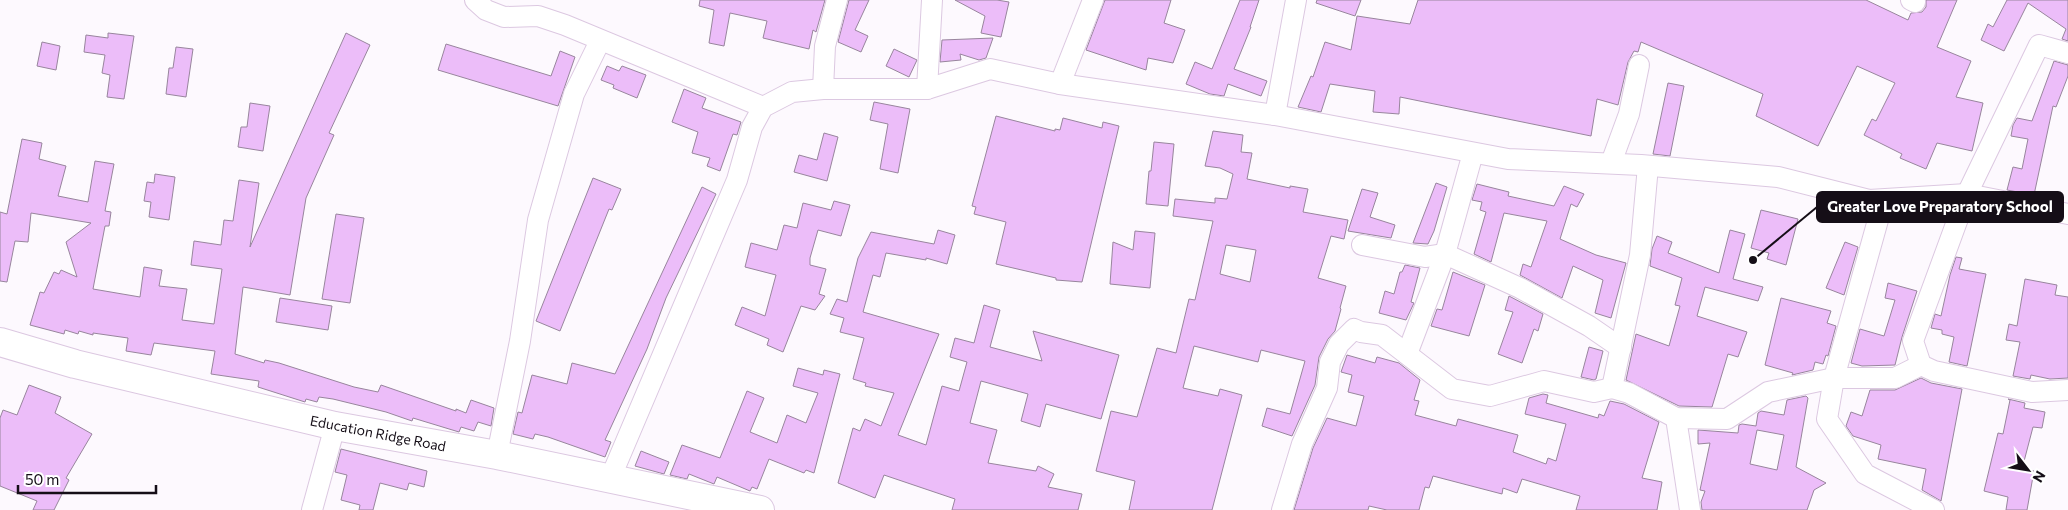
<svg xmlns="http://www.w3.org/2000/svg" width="2068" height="510" viewBox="0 0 2068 510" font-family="Commissioner,sans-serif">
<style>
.building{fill:#ecbdf9;stroke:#98859d;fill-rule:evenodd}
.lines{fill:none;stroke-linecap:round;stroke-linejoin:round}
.minor-casing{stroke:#dcc8e1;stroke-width:22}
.secondary-casing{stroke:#dcc8e1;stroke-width:30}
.minor{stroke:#fff;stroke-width:20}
.secondary{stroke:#fff;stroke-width:28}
.labels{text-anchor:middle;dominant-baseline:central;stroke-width:4;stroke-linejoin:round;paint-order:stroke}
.street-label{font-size:14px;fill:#150e17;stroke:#fff}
.leader{fill:none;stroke:#150e17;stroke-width:2}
.callout-dot{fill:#150e17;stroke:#fff;stroke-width:2}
.callout{fill:#150e17;stroke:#150e17;stroke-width:2}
.callout-label{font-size:15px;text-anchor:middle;font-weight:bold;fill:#fff}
</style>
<rect width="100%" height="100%" fill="#fdf9fe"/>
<g class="building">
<polygon points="700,0 825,0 816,32 813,30 809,49 763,38 767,21 730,13 724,46 709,43 714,10 699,6"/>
<polygon points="849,0 869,0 855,30 868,36 861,52 838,42"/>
<polygon points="955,0 997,0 1009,2 1001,37 981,33 985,16"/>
<polygon points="1105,0 1171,0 1164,23 1185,30 1173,63 1148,58 1146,70 1086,50"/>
<polygon points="1240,0 1259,0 1250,27 1251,27 1234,69 1267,81 1261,96 1228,84 1224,96 1210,94 1186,84 1195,62 1212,69"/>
<polygon points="1317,0 1361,0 1355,16 1316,3"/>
<polygon points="1418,0 1866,0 1908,20 1911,13 1922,12 1926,7 1926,0 1957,0 1937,47 1971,61 1956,97 1983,103 1972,151 1937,143 1926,169 1900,158 1902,154 1864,135 1872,119 1876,121 1895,83 1857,66 1818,146 1756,116 1763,94 1641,42 1638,52 1634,51 1628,62 1618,105 1597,99 1591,136 1400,97 1399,114 1373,112 1375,91 1330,84 1321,112 1298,107 1311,76 1313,77 1325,42 1351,50 1357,16 1410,24"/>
<polygon points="2007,0 2068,0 2068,41 2062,39 2066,29 2028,3 2004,51 1981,40 1988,24 1993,27"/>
<polygon points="108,33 134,36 124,99 107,97 110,75 102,73 105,55 84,52 86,35 108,38"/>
<polygon points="346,33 370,45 329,133 334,135 306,198 290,295 243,287 235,354 264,363 265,360 279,363 354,387 378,392 381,385 456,411 456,409 466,413 471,400 494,408 491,426 478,422 474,431 461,427 459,432 413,418 412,421 386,412 333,399 319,397 317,402 306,399 305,402 258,387 259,381 211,374 215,351 154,343 151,355 126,351 128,338 93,333 93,335 79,331 78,334 65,330 64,334 30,325 40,292 44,293 54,272 59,274 61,270 77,277 66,242 91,223 31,213 28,242 15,241 7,282 0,281 0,212 7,214 22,139 42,143 39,159 66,166 58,196 88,202 95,161 114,164 105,211 111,212 109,226 105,226 93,289 140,297 144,267 162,270 159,286 187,289 182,320 214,324 222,269 191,265 194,241 221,245 224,220 233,221 239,180 259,183 250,247"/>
<polygon points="993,38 986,58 979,60 960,54 961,60 940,62 942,40"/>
<polygon points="42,42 60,46 56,70 37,66"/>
<polygon points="446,44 551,76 560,51 575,57 558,106 438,70"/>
<polygon points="176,47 193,49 186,97 166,94 169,68 173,68"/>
<polygon points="894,49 917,60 909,77 886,66"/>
<polygon points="2054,61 2068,65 2068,76 2056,107 2053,106 2034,195 2007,190 2013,167 2022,169 2028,139 2011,136 2013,125 2017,118 2032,121"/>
<polygon points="607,66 619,71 622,66 646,75 637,98 613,88 614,85 601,80"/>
<polygon points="1668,83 1684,86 1670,156 1653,154"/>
<polygon points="684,89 706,98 702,108 741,122 737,135 733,134 720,171 707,166 710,158 692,153 698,132 672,122"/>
<polygon points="874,102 910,109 898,173 880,169 888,124 870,120"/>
<polygon points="250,103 270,106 263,151 238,147 241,127 247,127"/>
<polygon points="996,116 1055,131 1055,129 1060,130 1063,118 1102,128 1103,122 1119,126 1082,282 1056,280 1056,278 996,264 1006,222 974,214 976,207 972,206"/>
<path d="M1213,131L1243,135L1241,152L1252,153L1247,179L1290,188V186L1308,189L1303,212L1348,220L1344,239L1331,236L1318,278L1346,286L1340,308L1341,309L1335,331L1328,339L1319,357L1315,385L1292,436L1262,426L1267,408L1290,414L1305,361L1261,350L1258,362L1194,346L1183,388L1218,396L1220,389L1242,395L1212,510H1129L1135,481L1096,471L1111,411L1137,417L1157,348L1176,353L1189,299L1195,300L1213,221L1173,216L1175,199L1215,203V198L1227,199L1233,174L1220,168L1205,166ZM1226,245L1256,250L1250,282L1220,274Z"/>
<polygon points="824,133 838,137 827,181 794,172 799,155 817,160"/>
<polygon points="1154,142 1174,144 1168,206 1146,204 1149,171 1151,171"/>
<polygon points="155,174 175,177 169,220 149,217 151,202 144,201 147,182 154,183"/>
<polygon points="593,178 621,189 612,210 609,209 560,331 536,321"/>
<polygon points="1436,183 1447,187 1434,231 1428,244 1413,243"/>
<polygon points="1477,184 1509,192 1508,196 1554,206 1564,186 1584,194 1577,207 1571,204 1560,239 1596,255 1626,263 1611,318 1595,313 1603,280 1573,266 1562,298 1520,275 1523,264 1531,267 1547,221 1504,213 1491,262 1474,254 1486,212 1480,210 1482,202 1472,200"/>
<polygon points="702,187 716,194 666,298 647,349 605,440 611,442 605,457 548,437 535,434 533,439 513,434 518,412 522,413 532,375 567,384 572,363 615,374"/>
<polygon points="1362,189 1378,193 1370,217 1395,225 1391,238 1348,231"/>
<polygon points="834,201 850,205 841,236 818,230 810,258 810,265 826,269 819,294 825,296 815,310 801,306 783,352 767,345 769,339 735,325 742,307 765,316 776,275 745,267 751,243 777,250 784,225 797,228 803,203 831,210"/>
<polygon points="1761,210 1798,219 1786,265 1767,259 1769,253 1751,248"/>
<polygon points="336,214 364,218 350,303 322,299"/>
<polygon points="938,230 955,235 947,264 926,258 926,260 886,253 880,277 873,275 863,312 939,334 898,435 926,445 942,386 959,391 967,362 950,357 955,338 974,343 984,305 1000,310 990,347 1042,361 1033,331 1119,355 1101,419 1046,404 1040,427 1021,421 1028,394 981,381 970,423 997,430 988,463 1036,471 1038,466 1054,474 1048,487 1082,494 1078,510 952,510 955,499 884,475 875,498 838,483 853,428 860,431 865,419 881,426 894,393 865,386 866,383 853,379 864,338 840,332 844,318 830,314 837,299 847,302 858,258 871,232 934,244"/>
<polygon points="1730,230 1745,234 1733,279 1763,287 1758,301 1705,287 1697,316 1747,332 1738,357 1728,354 1712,407 1679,406 1626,380 1636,334 1669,346 1680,306 1675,305 1682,278 1650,266 1652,249 1657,236 1672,242 1668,253 1719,273"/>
<polygon points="1135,231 1155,233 1150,288 1110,284 1113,242 1133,250"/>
<polygon points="1845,242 1858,247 1844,295 1826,288"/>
<polygon points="1956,257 1962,258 1959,269 1986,274 1967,366 1949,362 1954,337 1942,334 1942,330 1931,328 1935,314 1941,316 1950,275"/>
<polygon points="1405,265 1420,268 1411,302 1414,303 1406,320 1379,313 1385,291 1394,294 1400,272 1402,272"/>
<polygon points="1453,272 1485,285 1469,336 1431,326 1437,309 1442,310"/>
<polygon points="2025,279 2057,285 2055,295 2068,297 2068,378 2050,379 2031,375 2030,379 2013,376 2020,342 2006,340 2009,324 2017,326"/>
<polygon points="1888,283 1917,291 1902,337 1895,365 1862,366 1851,363 1860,329 1884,336 1895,300 1885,298"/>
<polygon points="1509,296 1543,314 1538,331 1534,329 1522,363 1498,354 1513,312 1505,310"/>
<polygon points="280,298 332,306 328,330 276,322"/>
<polygon points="1781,298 1831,311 1827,323 1836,326 1828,356 1826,355 1823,364 1815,362 1813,370 1792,375 1793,373 1765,365"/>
<polygon points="1589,347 1603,351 1596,379 1594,380 1581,377"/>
<polygon points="1347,355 1375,363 1377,357 1399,363 1420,380 1414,400 1419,401 1415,415 1456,426 1458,419 1518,435 1513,452 1546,464 1548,458 1556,461 1566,424 1525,414 1529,398 1543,394 1548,395 1546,403 1598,418 1599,414 1604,416 1610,401 1624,404 1659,422 1642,478 1662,482 1657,510 1576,510 1580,496 1522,479 1517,493 1503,488 1502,494 1433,476 1429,488 1425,487 1419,510 1387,510 1369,506 1368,510 1294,510 1313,448 1327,418 1356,426 1364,396 1348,392 1352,375 1341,372"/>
<polygon points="798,368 823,375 824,370 840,374 814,473 806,470 804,473 769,459 757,489 752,487 750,491 717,477 714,484 689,474 687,479 670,475 682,445 720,458 747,391 764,398 750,432 777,443 787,415 806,423 818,393 793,386"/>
<polygon points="1921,378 1931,383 1962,389 1941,501 1922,490 1926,469 1878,459 1881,445 1853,436 1846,426 1851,412 1862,416 1870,390 1895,390"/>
<polygon points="29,385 61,397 55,413 92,434 66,478 69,480 54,510 33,510 37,501 0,486 0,418 3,410 17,415"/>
<path d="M1806,396L1808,398L1796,467L1826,483L1814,490L1807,510H1702L1701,502L1705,491L1700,490L1710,443L1698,444V430L1738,433L1739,425L1742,424L1756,426L1758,413L1761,411L1784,415L1787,400ZM1757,430L1784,435L1777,470L1750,464Z"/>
<polygon points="2008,399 2025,403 2024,408 2045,412 2042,428 2033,427 2022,469 2034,471 2027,510 2006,510 2008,497 1984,491 1998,433 2003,434 2010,400"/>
<polygon points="341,449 427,471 424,487 409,483 407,490 380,483 373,510 359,510 360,505 341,500 347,475 335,472"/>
<polygon points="641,451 669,462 664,474 635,466"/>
</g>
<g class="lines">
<g class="minor-casing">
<g id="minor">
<polyline points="475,0 486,10 504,17 538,16 565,25 763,107"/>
<polyline points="1911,0 1915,2"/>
<polyline points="2068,53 2039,45 1967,194 1913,341 1921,365 1934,371 2032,392 2068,390"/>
<polyline points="1060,84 1093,0"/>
<polyline points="823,89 825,46 837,0"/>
<polyline points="927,89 932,0"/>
<polyline points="1275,115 1296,0"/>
<polyline points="1611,163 1629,114 1639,65"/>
<polyline points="1648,166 1640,255 1612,388 1629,393 1676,418 1727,419 1768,392 1834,378 1895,378 1921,365"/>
<polyline points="1869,200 1878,220 1834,378 1827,419 1865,474 1934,510"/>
<polyline points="1362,245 1425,257 1445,254 1520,288 1589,326 1621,348"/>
<polyline points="1407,354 1445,254 1473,153"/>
<polyline points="1676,418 1690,510"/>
<polyline points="497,455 520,341 538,220 574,94 600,41"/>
<polyline points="610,479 737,180 752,127 763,107 792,92 823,89 927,89 990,69 1060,84 1275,115 1508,159 1641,165 1778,177 1869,200 1967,194 2068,214"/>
<polyline points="312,510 335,426"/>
<polyline points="1282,510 1302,444 1327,388 1330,362 1339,344 1354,329 1361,332 1382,335 1452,389 1490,396 1544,381 1594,392 1612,388"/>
</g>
</g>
<g class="secondary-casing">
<polyline id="secondary" points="0,342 75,364 335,426 497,455 760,510"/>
</g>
<use href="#minor" class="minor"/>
<use href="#secondary" class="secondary"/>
</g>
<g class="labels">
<g class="street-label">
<text transform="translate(378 433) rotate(11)">Education Ridge Road</text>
</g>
</g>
<path class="leader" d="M1753 260L1817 207"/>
<circle class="callout-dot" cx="1753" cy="260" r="5"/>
<rect class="callout" x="1817" y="192" width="246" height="30" rx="5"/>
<g class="callout-label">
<text x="1940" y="212">Greater Love Preparatory School</text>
</g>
<g transform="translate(2028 470) rotate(121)" stroke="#ffffff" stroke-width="4" paint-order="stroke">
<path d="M0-4L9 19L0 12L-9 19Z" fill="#150e17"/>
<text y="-8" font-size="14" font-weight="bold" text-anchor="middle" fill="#150e17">N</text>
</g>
<path d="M18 485v8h138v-8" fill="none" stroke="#150e17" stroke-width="2.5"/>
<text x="25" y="485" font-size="15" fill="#150e17" stroke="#ffffff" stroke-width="4" paint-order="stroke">50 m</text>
</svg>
